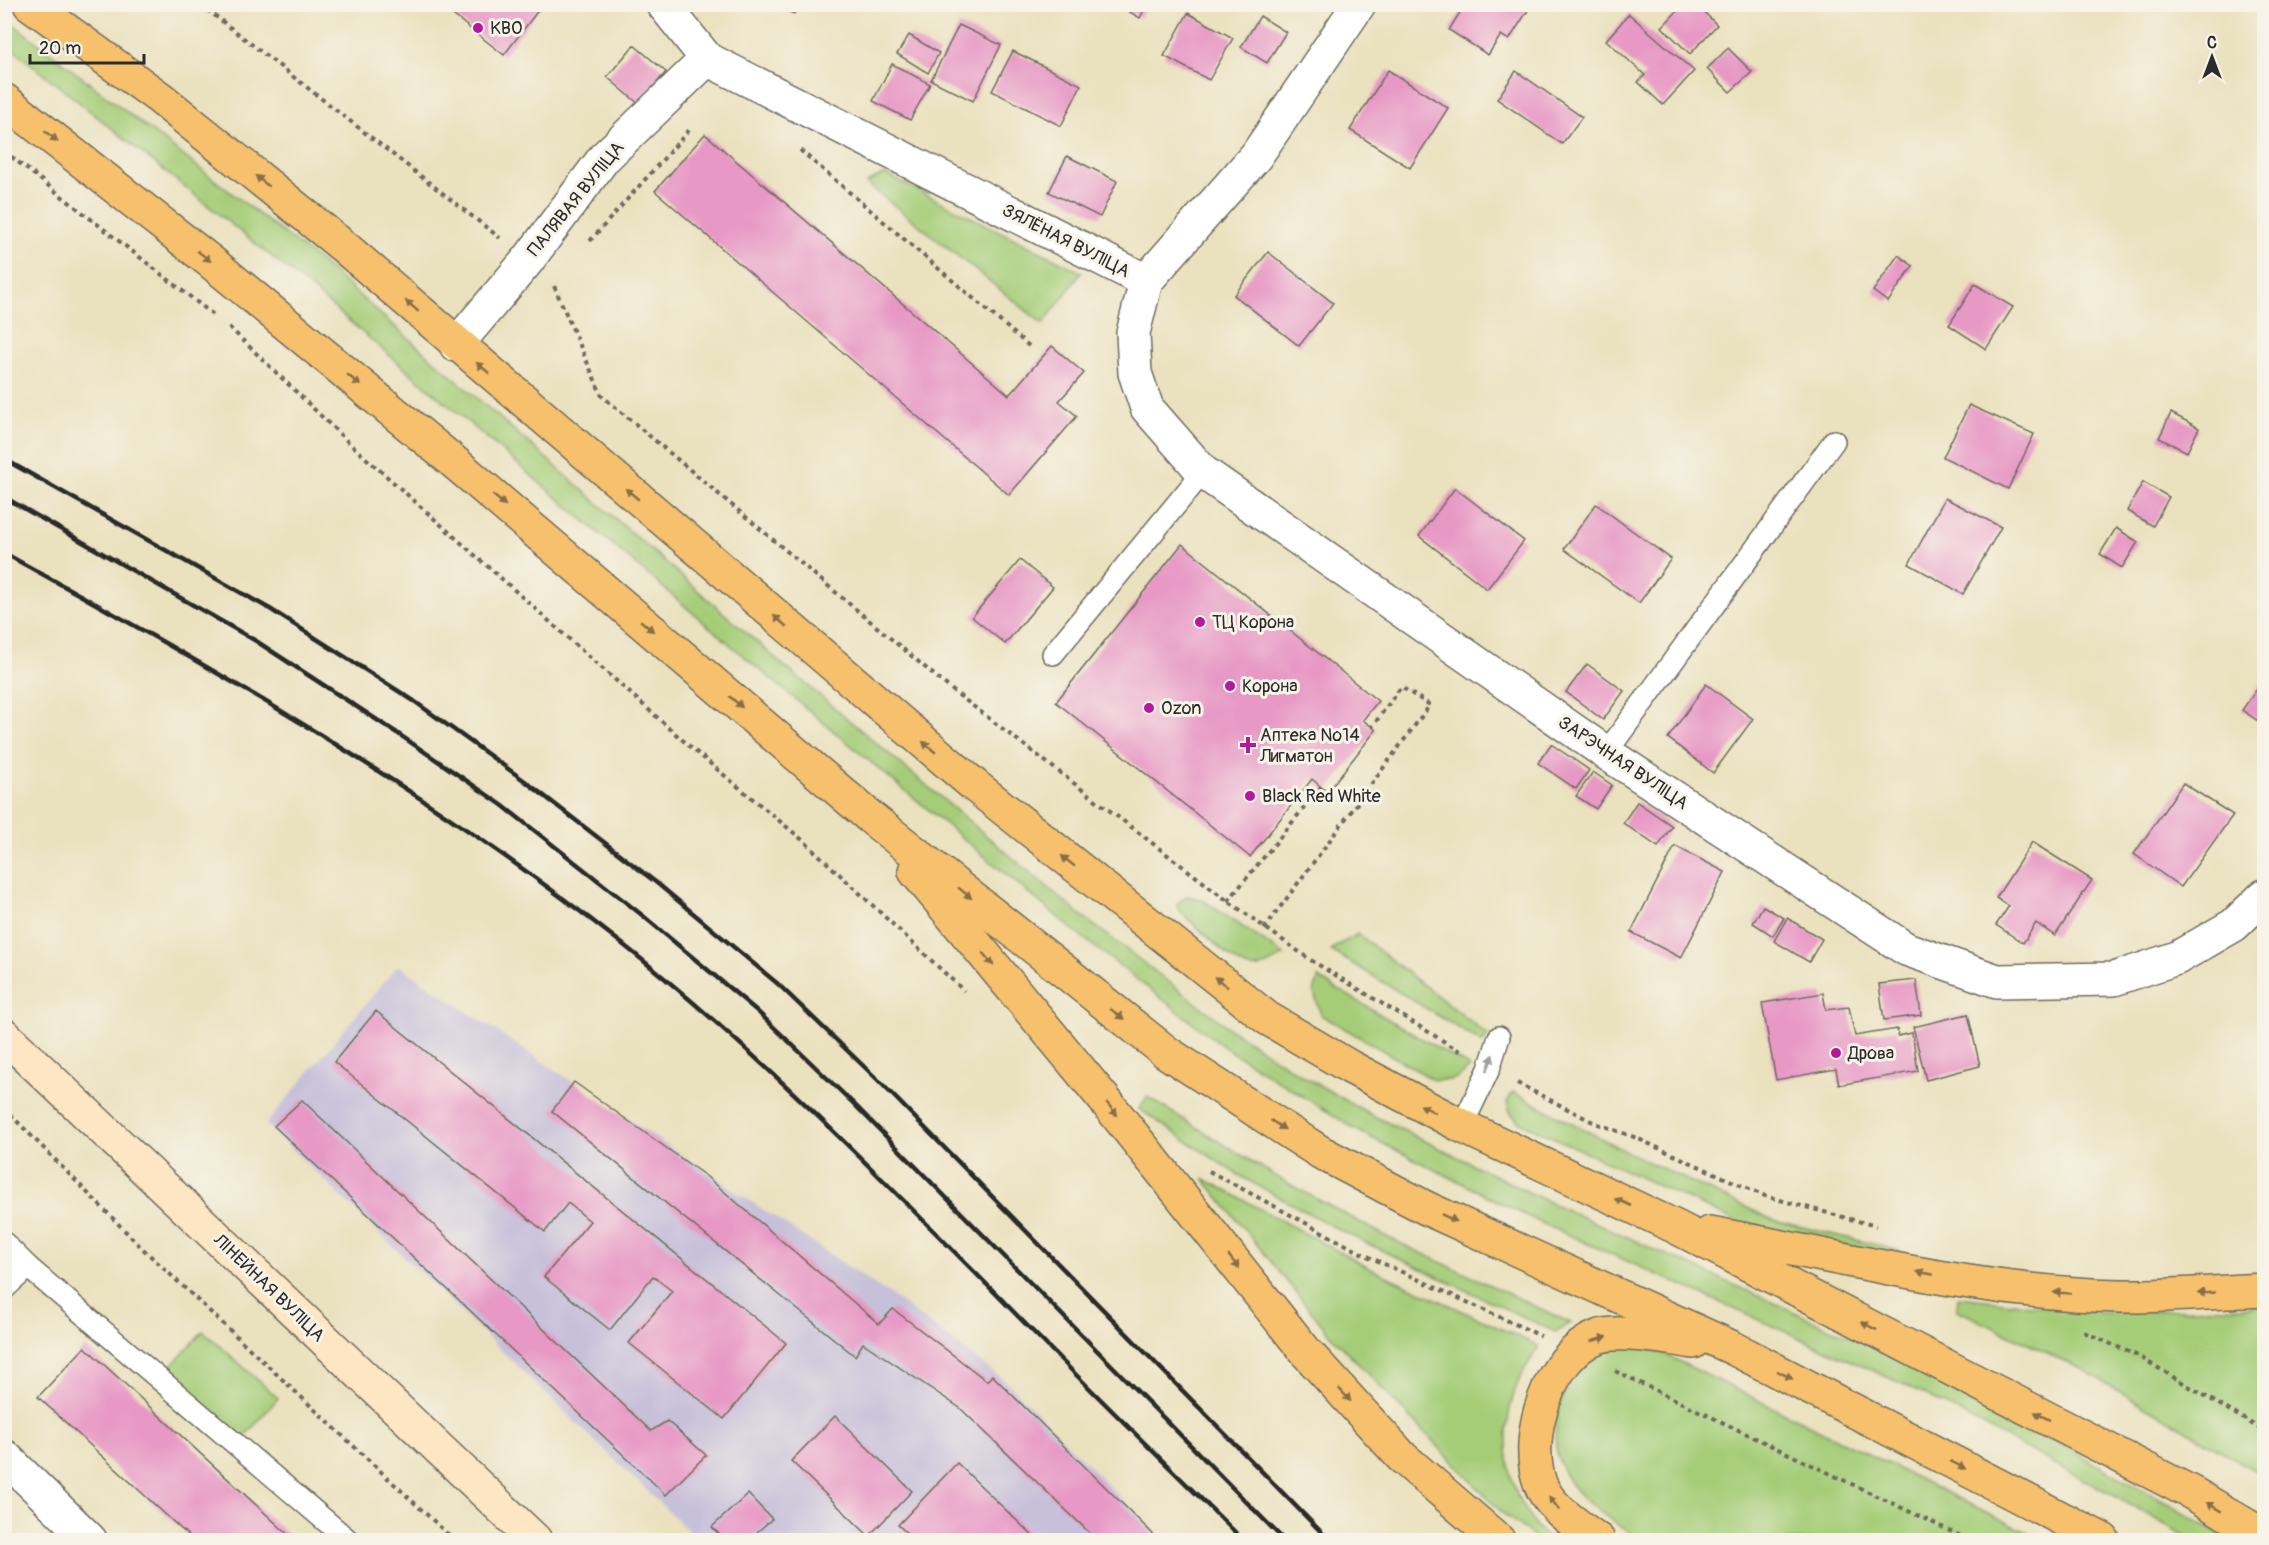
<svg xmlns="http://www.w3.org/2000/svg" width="2269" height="1545" viewBox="0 0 2269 1545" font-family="Pangolin,sans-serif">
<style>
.industrial{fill:#c7c0d9}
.green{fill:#a5cd78;stroke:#687c52;stroke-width:1.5}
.building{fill:#e798c5}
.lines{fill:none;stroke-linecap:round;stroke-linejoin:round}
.lane-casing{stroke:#6e6b5e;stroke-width:24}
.street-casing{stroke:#6e6b5e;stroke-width:36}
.secondary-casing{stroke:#6e6b5e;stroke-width:36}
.highway-casing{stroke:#6e6b5e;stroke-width:36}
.path{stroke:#6e6b5e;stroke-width:4;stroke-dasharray:4.5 4.5;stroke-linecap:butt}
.lane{stroke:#fff;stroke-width:21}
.street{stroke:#fff;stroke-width:33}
.secondary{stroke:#fce6c4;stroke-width:33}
.highway{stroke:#f7c06c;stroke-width:33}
.rail{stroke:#2b2b2b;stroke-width:4.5}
.oneway{fill:#876e48}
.oneway2{fill:#a0a0a0}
.poi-dot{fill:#b5179e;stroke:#f7f3e8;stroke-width:2}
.labels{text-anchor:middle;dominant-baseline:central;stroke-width:6;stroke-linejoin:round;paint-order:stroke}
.poi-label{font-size:18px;fill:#2b2b2b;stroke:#f7f3e8;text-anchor:start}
.street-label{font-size:18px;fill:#2b2b2b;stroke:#f7f3e8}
</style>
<rect width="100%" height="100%" fill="#f7f3e8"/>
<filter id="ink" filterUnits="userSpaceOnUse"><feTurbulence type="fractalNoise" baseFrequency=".0167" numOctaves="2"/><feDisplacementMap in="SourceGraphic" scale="12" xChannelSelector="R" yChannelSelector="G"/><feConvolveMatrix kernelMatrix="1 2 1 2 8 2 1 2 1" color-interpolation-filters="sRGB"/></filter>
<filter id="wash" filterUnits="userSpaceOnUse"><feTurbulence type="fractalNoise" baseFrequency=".008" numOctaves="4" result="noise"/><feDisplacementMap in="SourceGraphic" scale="24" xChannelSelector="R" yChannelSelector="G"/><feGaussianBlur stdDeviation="1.35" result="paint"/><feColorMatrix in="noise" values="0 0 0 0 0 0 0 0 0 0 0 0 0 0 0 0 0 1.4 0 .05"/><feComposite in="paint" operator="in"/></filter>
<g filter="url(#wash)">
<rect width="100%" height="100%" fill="#eae1be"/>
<polygon class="industrial" points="398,965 895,1298 1007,1382 1162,1540 698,1540 266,1124"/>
<g class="green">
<polygon points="4,17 322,263 781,663 1077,912 1233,1031 1301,1075 1370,1114 1551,1203 1931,1373 2170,1505 2229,1540 2191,1540 2126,1502 1923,1393 1537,1221 1360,1132 1224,1047 1072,929 760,670 302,281 5,43"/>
<polygon points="885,174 1081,272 1082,272 1043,324 866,183"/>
<path d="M1186,896L1201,899L1284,955C1275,960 1261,971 1249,968C1234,965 1192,922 1179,910L1177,904Z"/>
<polygon points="1358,934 1488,1035 1483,1043 1330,950"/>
<path d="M1318,978L1470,1067C1459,1080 1451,1081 1434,1080L1321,1015L1314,993Z"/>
<polygon points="1513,1092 1625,1151 1773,1220 1897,1250 1924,1262 1742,1224 1519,1122 1510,1112 1507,1102"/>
<polygon points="1147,1097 1282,1180 1389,1238 1571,1323 1555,1332 1341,1231 1235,1173 1139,1109"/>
<path d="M1203,1178L1369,1268L1539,1346C1533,1357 1525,1367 1520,1378C1496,1430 1504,1504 1551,1540H1539L1501,1512L1327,1331Z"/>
<polygon points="1958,1297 2102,1313 2264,1306 2264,1476 2085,1371 1957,1310"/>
<polygon points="203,1331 278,1398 241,1441 166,1372"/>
<path d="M1626,1344L1660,1352L2043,1540H1640C1617,1523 1582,1504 1567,1478C1546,1444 1555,1396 1582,1367C1593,1355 1611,1349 1626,1344Z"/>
</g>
<g id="blocks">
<g class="building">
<polygon points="439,4 543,4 504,55"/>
<polygon points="774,4 798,4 794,14"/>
<polygon points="1116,4 1147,4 1140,18"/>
<polygon points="1465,4 1532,4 1509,40 1501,35 1488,55 1449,30"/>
<polygon points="1684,4 1696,4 1717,25 1690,54 1662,27"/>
<polygon points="1188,13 1233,38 1209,80 1164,56"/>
<polygon points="1629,14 1694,71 1663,105 1638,82 1645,75 1606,40"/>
<polygon points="1260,16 1286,32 1267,63 1241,47"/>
<polygon points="959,25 1001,45 973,101 931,80"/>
<polygon points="909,35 939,53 928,73 897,54"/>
<polygon points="634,45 666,72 639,104 607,77"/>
<polygon points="1728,48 1752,72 1730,92 1707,69"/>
<polygon points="1013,51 1081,85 1061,126 992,91"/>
<polygon points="892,64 930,84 910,120 873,101"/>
<polygon points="1388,70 1448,108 1410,168 1350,130"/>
<polygon points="1516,71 1582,117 1562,144 1497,99"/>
<polygon points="705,134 1009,395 1052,346 1084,373 1059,401 1077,416 1009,495 655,191"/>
<polygon points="1067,156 1117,181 1100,217 1049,192"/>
<polygon points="1268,252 1333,303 1299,346 1234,295"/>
<polygon points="1898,255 1913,266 1888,302 1873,291"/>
<polygon points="1975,284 2013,307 1986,349 1949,325"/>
<polygon points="1969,405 2034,434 2008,489 1943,457"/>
<polygon points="2171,413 2199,428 2187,452 2159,438"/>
<polygon points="2143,482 2169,497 2153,526 2127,511"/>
<polygon points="1455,488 1524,541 1487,589 1419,536"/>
<polygon points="1945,498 2001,527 1963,594 1909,564"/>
<polygon points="1596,504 1671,559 1639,603 1564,549"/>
<polygon points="2116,528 2138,542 2122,568 2100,554"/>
<polygon points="1182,544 1378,701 1363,720 1376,730 1327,792 1312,779 1250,857 1056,702"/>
<polygon points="1020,560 1053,587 1005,644 972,617"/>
<polygon points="1587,664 1624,691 1603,720 1566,692"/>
<polygon points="2264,679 2264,725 2242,710"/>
<polygon points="1706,684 1753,719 1713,773 1668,738"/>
<polygon points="1551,744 1589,770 1576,789 1538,763"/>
<polygon points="1593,772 1612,785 1596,809 1576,796"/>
<polygon points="2183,783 2233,815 2181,887 2134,854"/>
<polygon points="1637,802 1672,826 1658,847 1623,823"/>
<polygon points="2032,842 2092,880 2055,936 2036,923 2023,943 1996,925 2009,906 1996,898"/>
<polygon points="1675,846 1725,872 1681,958 1631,932"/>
<polygon points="1763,906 1784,918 1773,936 1753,923"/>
<polygon points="1787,918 1822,939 1809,962 1774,941"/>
<polygon points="1916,980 1921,1015 1884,1020 1879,984"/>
<polygon points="1823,993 1826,1010 1849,1007 1855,1036 1897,1029 1898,1036 1912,1033 1918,1071 1839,1085 1836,1069 1776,1080 1762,1003"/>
<polygon points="2264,996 2264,1011 2257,1003"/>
<polygon points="376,1011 786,1343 724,1419 629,1343 672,1291 653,1276 610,1330 544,1277 590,1221 568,1203 545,1232 334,1062"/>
<polygon points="1968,1014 1980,1066 1926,1080 1913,1027"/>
<polygon points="574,1082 707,1177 879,1324 893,1309 987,1381 992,1375 1159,1540 1097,1540 960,1408 863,1343 855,1356 552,1111"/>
<polygon points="302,1100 651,1431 667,1421 706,1455 666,1495 274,1126"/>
<polygon points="85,1347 294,1540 193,1540 38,1397"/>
<polygon points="835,1416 912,1491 869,1536 791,1461"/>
<polygon points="957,1463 1037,1540 915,1540 898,1525"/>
<polygon points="748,1494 772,1519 748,1540 725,1540 712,1527"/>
</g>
</g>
</g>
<g filter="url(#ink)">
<use href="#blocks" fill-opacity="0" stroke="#6e6b5e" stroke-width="1.5"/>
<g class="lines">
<g class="lane-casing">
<g id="lane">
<polyline points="1053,654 1203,472"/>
<polyline points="1606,753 1834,441"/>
<polyline points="1462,1126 1489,1069 1499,1037"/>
<polyline points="4,1243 28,1267"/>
<polyline points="4,1289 28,1267 348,1540"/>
</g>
</g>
<g class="street-casing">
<g id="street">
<polyline points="707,59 1146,281 1256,156 1359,4"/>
<polyline points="1146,281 1133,333 1135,373 1147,408 1203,472 1606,753 1906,949 1997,981 2114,979 2177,958 2234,925 2264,896"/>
<polyline points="456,345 528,260 604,158 707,59 663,4"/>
<polyline points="4,1456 90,1540"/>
</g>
</g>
<g class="secondary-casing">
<polyline id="secondary" points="4,1035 535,1540"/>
</g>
<g class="highway-casing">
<g id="highway">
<polyline points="30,4 160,98 343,246 974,785 1267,1018 1350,1067 1462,1126 1676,1227 2194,1494 2264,1536"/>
<polyline points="4,100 211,262 454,462 870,817 1166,1052 1320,1152 1426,1208 1733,1348 2103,1540"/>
<polyline points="915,871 1104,1099 1306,1352 1402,1457 1498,1540"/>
<path d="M1710,1233C1845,1258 1982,1293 2119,1296C2167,1297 2216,1292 2264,1290"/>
<path d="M1598,1540C1578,1525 1549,1508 1540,1483C1523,1436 1549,1356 1597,1337C1619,1329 1669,1338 1693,1342"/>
</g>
</g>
<g class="path">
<polyline points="200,4 500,238"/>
<polyline points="800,150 1029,346"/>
<polyline points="4,151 216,317"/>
<polyline points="590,241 691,128"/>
<polyline points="554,286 602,396 952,690 1228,901 1309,959 1463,1053"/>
<polyline points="229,327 348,442 695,751 805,842 964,991"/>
<polyline points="1228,901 1321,787"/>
<polyline points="1264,929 1430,705 1401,687 1372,727"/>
<polyline points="1517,1083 1593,1122 1634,1137 1765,1196 1876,1226"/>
<polyline points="4,1108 142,1248 454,1540"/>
<polyline points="1209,1171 1365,1255 1541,1336"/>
<polyline points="2084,1332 2138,1356 2264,1431"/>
<polyline points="1615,1371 1969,1540"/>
</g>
<use href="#lane" class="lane"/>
<use href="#street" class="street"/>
<use href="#secondary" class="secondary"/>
<use href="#highway" class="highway"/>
<g class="rail">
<polyline points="4,459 270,609 414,701 525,781 658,884 778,984 878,1080 1329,1540"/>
<polyline points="4,497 256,641 397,733 502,805 642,915 757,1011 854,1104 1284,1540"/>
<path d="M4,553C217,670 429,791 620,942C758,1051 881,1177 1005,1303C1083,1383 1163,1461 1243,1540"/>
</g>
</g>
<defs><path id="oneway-solid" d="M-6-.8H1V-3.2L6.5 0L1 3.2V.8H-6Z" transform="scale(1.5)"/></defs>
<g class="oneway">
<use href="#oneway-solid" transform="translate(51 136) rotate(38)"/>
<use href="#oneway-solid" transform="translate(262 181) rotate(-141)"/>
<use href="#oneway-solid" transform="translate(204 256) rotate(38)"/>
<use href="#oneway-solid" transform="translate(412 306) rotate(-139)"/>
<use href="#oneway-solid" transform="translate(483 368) rotate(-140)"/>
<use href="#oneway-solid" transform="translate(354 380) rotate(40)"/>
<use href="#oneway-solid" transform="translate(632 494) rotate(-140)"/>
<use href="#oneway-solid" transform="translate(499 500) rotate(40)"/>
<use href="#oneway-solid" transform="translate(780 621) rotate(-140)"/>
<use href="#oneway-solid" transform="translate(647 626) rotate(40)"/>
<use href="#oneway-solid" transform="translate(736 702) rotate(41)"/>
<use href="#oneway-solid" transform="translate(929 747) rotate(-140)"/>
<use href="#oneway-solid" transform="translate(1068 861) rotate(-141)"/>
<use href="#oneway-solid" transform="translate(965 893) rotate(39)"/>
<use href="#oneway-solid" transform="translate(988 959) rotate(50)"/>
<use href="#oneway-solid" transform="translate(1221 982) rotate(-142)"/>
<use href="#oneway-solid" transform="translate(1117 1014) rotate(38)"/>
<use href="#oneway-solid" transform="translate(1112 1109) rotate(51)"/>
<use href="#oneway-solid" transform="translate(1428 1109) rotate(-152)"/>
<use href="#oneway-solid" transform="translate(1278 1125) rotate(33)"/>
<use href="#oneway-solid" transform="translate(1623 1202) rotate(-155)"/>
<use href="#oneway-solid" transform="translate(1449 1218) rotate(25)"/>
<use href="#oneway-solid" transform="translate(1234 1262) rotate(51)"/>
<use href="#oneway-solid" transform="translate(1925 1273) rotate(-169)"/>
<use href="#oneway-solid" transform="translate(2062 1293) rotate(-176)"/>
<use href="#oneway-solid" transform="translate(2206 1293) rotate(177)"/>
<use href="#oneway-solid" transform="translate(1869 1326) rotate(-153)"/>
<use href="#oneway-solid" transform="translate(1599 1339) rotate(-17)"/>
<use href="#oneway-solid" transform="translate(1785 1375) rotate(27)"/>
<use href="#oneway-solid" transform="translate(1345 1395) rotate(47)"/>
<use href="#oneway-solid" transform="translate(2042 1416) rotate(-153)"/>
<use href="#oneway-solid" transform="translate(1958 1465) rotate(27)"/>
<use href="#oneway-solid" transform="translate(1554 1503) rotate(-127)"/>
<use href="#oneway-solid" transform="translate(2214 1507) rotate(-149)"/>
</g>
<use class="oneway2" href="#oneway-solid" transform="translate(1490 1063) rotate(-70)"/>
</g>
<g class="poi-dot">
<circle cx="478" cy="28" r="6"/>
<circle cx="1200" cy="622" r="6"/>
<circle cx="1230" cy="686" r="6"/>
<circle cx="1149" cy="708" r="6"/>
<path d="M1245 736h6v6h6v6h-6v6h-6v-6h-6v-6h6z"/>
<circle cx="1250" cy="796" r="6"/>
<circle cx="1836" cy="1053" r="6"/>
</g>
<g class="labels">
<g class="poi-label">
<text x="490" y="28">KBО</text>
<text x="1212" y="622">ТЦ Корона</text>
<text x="1242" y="686">Корона</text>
<text x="1161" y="708">Ozon</text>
<text x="1260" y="735">Аптека №14<tspan x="1260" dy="21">Лигматон</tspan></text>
<text x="1262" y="796">Black Red White</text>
<text x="1848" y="1053">Дрова</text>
</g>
<g class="street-label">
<text transform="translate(576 199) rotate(-51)">ПАЛЯВАЯ ВУЛІЦА</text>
<text transform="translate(1066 241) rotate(27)">ЗЯЛЁНАЯ ВУЛІЦА</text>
<text transform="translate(1623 763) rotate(34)">ЗАРЭЧНАЯ ВУЛІЦА</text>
<text transform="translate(269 1288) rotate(44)">ЛІНЕЙНАЯ ВУЛІЦА</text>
</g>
</g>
<rect width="2269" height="1545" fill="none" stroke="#f7f3e8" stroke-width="24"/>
<g transform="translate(2212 57)" stroke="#f7f3e8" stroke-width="4.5" paint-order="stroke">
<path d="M0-4.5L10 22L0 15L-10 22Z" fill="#2b2b2b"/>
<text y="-9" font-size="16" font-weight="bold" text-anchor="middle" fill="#2b2b2b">С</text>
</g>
<path d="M30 54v9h114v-9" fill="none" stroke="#2b2b2b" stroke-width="3"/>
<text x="39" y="54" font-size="18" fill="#2b2b2b" stroke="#f7f3e8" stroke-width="4.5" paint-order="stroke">20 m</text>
</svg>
